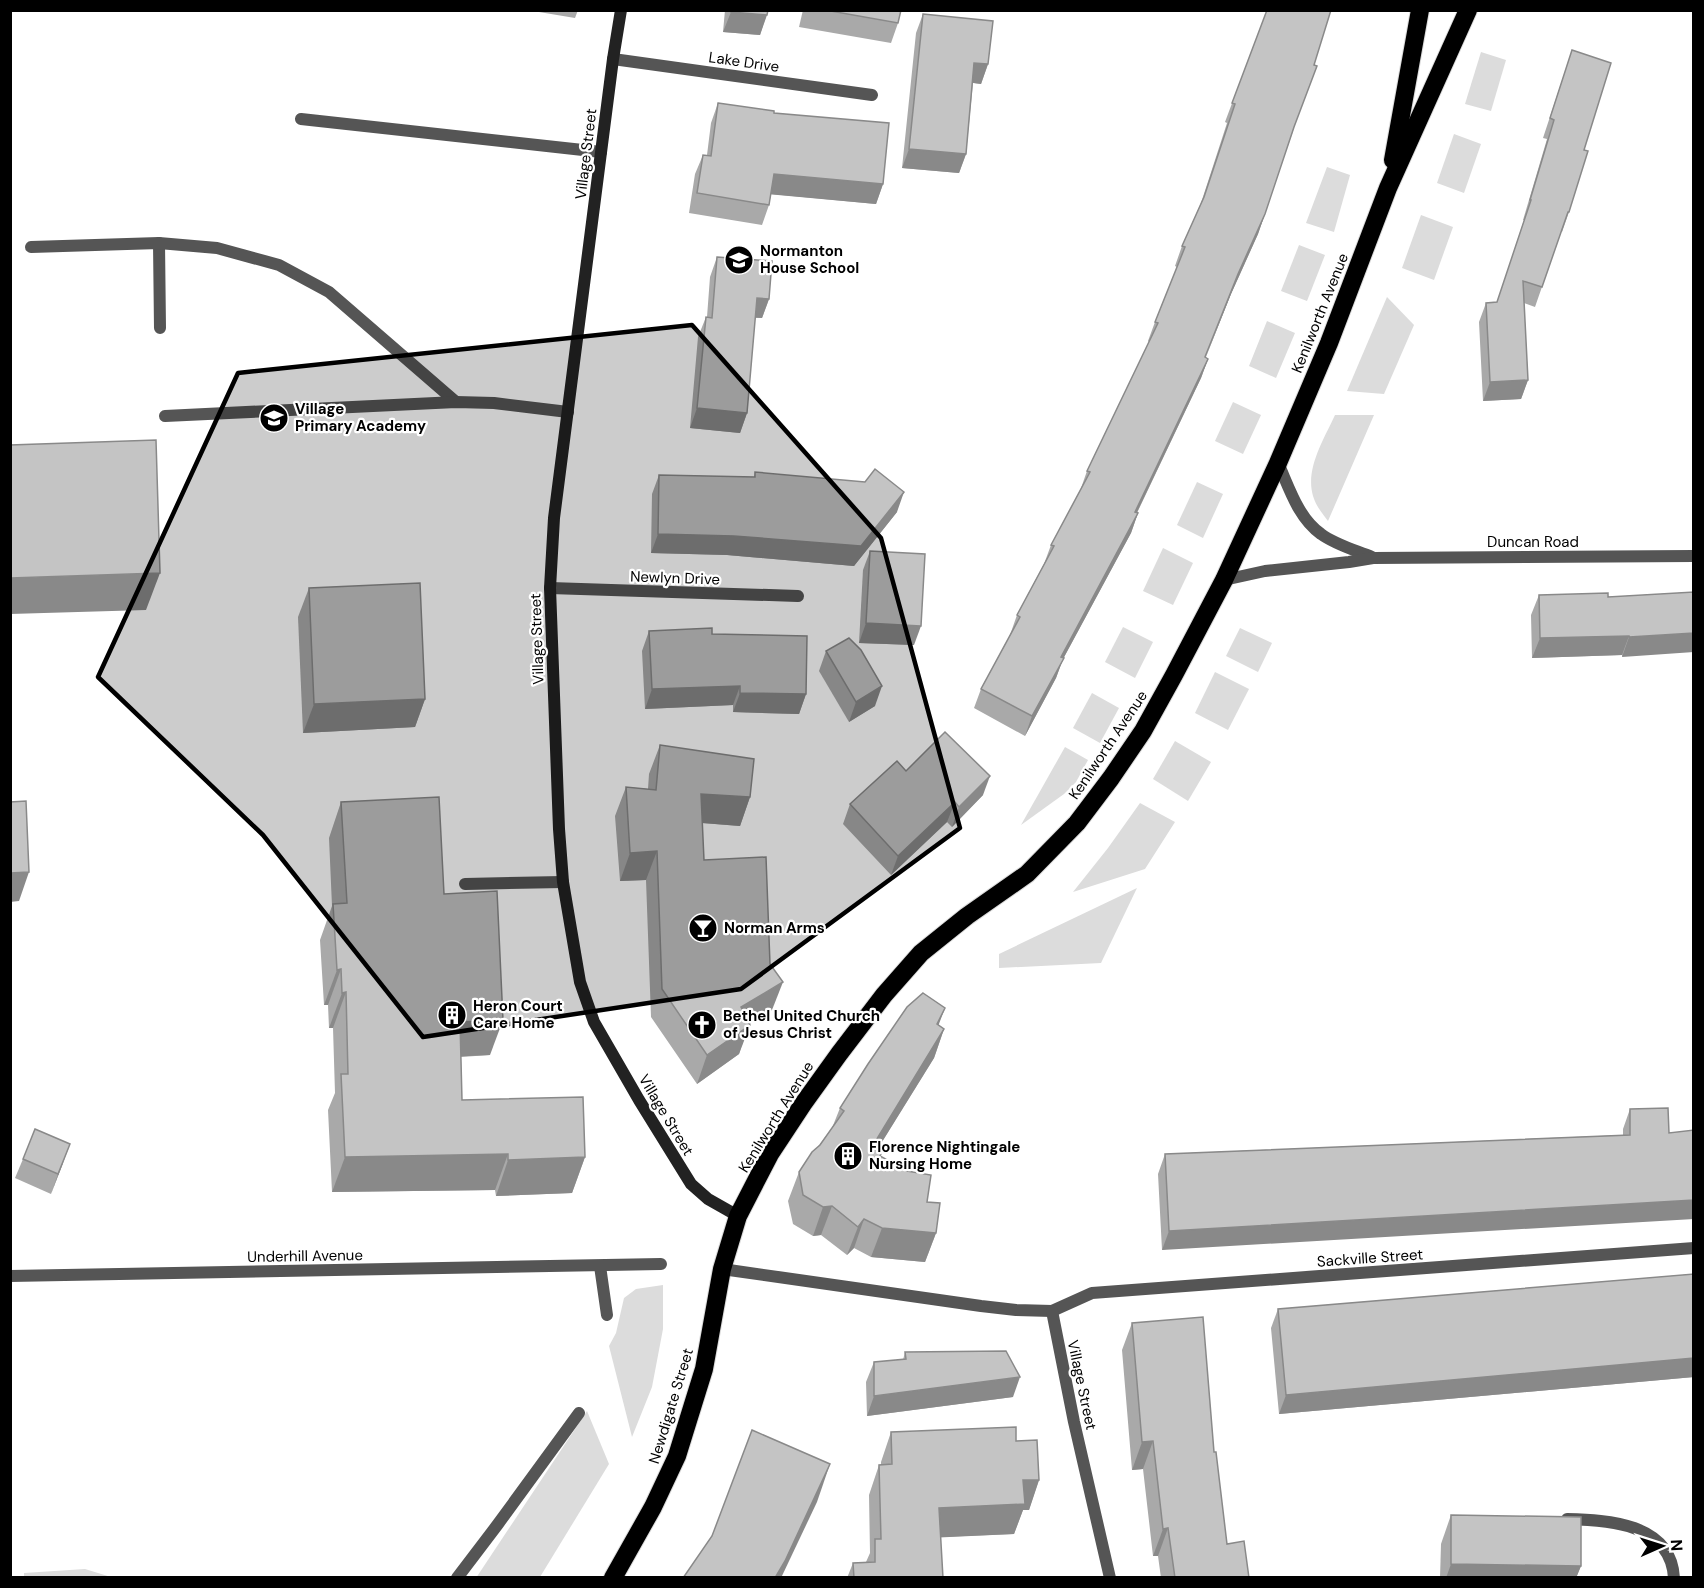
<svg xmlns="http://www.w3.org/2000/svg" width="1704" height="1588" viewBox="0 0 1704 1588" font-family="'DM Sans',sans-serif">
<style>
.green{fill:#dcdcdc}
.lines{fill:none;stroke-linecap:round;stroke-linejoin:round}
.highway-casing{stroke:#dbdbdb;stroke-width:20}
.lane{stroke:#555;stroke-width:12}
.street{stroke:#555;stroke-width:12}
.secondary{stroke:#222;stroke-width:12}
.highway{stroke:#000;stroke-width:18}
.wall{fill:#a9a9a9}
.shaded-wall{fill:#898989}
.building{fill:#c4c4c4;stroke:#898989;stroke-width:1.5}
.marked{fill:#000;fill-opacity:0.2;stroke:#000;stroke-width:4.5;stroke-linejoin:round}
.labels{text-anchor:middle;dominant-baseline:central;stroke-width:4.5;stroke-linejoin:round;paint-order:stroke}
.street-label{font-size:15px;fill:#000;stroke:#fff}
.poi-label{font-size:15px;font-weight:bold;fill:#000;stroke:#fff;text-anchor:start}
</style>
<rect width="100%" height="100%" fill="#fff"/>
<g class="green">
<polygon points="1481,52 1506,60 1491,111 1465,104"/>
<polygon points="1454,134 1481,144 1464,193 1437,183"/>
<polygon points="1327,167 1350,175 1334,232 1306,223"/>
<polygon points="1421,215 1453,227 1434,280 1402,268"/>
<polygon points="1299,245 1325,255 1307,301 1281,291"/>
<polygon points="1387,297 1414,325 1384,394 1347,391"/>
<polygon points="1267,321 1295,333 1276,378 1249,366"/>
<polygon points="1233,402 1261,415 1243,454 1215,441"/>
<path d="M1335,415H1374L1328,521C1322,513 1316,506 1313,496C1305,469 1324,439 1335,415Z"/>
<polygon points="1197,482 1223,494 1203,538 1177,525"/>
<polygon points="1163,548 1193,563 1173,605 1143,591"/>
<polygon points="1123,627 1153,642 1135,678 1105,662"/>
<polygon points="1240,628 1272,643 1258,672 1226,656"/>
<polygon points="1215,672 1249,689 1228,730 1195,713"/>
<polygon points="1092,693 1119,708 1100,743 1073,728"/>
<polygon points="1175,741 1211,762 1188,801 1153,779"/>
<polygon points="1065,747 1088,760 1076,782 1064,794 1021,825"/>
<polygon points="1140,803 1175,822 1145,869 1073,892 1108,848"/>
<polygon points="1137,888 1101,963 999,968 999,954"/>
<polygon points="663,1285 663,1329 652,1387 632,1437 609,1346 616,1333 624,1298 636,1289"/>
<polygon points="587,1411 609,1464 540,1577 476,1578"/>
<polygon points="85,1569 111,1577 24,1577 24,1573"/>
</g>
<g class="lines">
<g class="highway-casing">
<g id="highway">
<polyline points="1393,160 1420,10"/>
<polyline points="613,1578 653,1507 677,1456 704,1369 722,1269 738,1216 770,1154 803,1104 839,1054 884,995 921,953 967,916 1027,874 1077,823 1111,778 1143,731 1174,675 1224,580 1278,463 1329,343 1388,188 1468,10"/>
</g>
</g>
<g class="lane">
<polyline points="301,119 601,152"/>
<polyline points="159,243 160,328"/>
<polyline points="31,247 159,243 217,248 279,265 329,292 456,402"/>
<polyline points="165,416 456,402 494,403 568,412"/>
<polyline points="465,884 563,882"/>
<path d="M1567,1519C1608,1520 1671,1523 1674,1578"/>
</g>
<g class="street">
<polyline points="613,59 872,95"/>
<path d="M1278,463C1289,487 1298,518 1321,534C1336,545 1355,550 1372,557"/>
<polyline points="1224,580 1265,571 1349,562 1373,558 1694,556"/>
<polyline points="550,588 798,596"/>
<polyline points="600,1266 607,1315"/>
<polyline points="722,1269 981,1306 1016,1310 1052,1311 1092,1293 1694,1248"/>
<polyline points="10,1276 661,1264"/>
<polyline points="1052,1311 1074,1422 1110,1578"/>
<polyline points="457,1578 498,1524 579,1413"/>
</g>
<polyline class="secondary" points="621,10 613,59 554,518 550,588 559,829 563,882 580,982 594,1022 639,1100 691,1184 708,1199 738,1216"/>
<use href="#highway" class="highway"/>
</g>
<g class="wall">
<polygon points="527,10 578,10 575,18"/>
<polygon points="725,10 768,10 760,35 723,32"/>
<polygon points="803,10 901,10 898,23 891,43 799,27"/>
<polygon points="1267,10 1331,10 1292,134 1258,234 1231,294 1205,358 1208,359 1201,378 1137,513 1138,513 1131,533 1063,659 1056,678 1025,736 974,708 981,689 1010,635 1017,615 1044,564 1051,545 1080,491 1087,471 1149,342 1148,341 1155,322 1177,267 1175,266 1182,246 1201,203 1227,123 1225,122"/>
<polygon points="923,14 988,64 981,84 973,83 966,154 959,173 902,168 916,33"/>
<polygon points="1572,50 1584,150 1569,212 1562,232 1561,232 1535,307 1524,303 1528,380 1521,399 1483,401 1479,322 1486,303 1497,302 1524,220 1523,220 1547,139 1543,138"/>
<polygon points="718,103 774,113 883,184 876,204 771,194 769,205 762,225 689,213 695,174 703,155 707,155 711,123"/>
<polygon points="717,257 769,299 762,318 755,318 747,413 740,433 690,428 698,337 706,317 707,317 710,277"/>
<polygon points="755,472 897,512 854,566 727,555 651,553 652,494 659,475 754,477"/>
<polygon points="870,551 914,645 859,643 863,570"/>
<polygon points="309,588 425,699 415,727 303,733 298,617"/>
<polygon points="1694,592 1622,657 1622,655 1532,658 1531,615 1539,595 1608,597"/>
<polygon points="649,631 712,634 806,694 799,714 733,712 733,705 645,709 642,651"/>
<polygon points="826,651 875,706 849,722 819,671"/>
<polygon points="660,745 750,797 740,826 702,823 704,860 772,1010 749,1024 739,1054 697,1084 651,1017 646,880 620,881 615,816 626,787 648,789 649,774"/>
<polygon points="906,771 983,795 952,827 947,822 891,875 843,824 850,804"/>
<polygon points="341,802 444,894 490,1055 461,1057 462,1100 585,1157 572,1193 496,1196 495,1190 332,1192 328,1110 335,1093 333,1028 329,1028 328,1005 324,1005 320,940 332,906 329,838"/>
<polygon points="939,1025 944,1029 934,1058 880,1145 884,1147 880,1156 927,1202 936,1233 925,1262 871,1257 854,1248 847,1255 821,1235 813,1236 793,1224 788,1201 799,1172 832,1128 840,1108"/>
<polygon points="1630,1109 1669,1133 1162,1250 1158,1174 1165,1154 1623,1135 1623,1129"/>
<polygon points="23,1159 63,1163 51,1194 15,1178"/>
<polygon points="1694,1274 1694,1377 1279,1414 1271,1328 1278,1309"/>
<polygon points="1132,1323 1214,1452 1227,1544 1249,1578 1161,1578 1158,1556 1153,1556 1143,1469 1132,1470 1122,1350"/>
<polygon points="905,1352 1013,1397 867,1416 866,1382 874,1362 903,1360"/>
<polygon points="891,1432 1016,1441 1039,1480 1029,1510 1023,1510 1014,1534 940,1537 943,1578 847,1578 853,1563 866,1562 870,1553 869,1495 879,1465 881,1465 881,1462"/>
<polygon points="1451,1515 1581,1566 1576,1578 1440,1578 1441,1544"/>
</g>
<g class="shaded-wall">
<polygon points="731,12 767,15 760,35 723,32"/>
<polygon points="974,63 988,64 981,84 967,82"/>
<polygon points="909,149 966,154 959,173 902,168"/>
<polygon points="774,174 883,184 876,204 767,194"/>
<polygon points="1265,214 1258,234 1231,294 1198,377 1238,274"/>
<polygon points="757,298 769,299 762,318 750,317"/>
<polygon points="1208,359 1201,378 1128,531 1135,512"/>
<polygon points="1528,380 1521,399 1483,401 1490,382"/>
<polygon points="697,408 747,413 740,433 690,428"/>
<polygon points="904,492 897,512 854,566 727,555 651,553 658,534"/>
<polygon points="1138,513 1131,533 1063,659 1056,678 1025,736 1032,716 1061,657"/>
<polygon points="160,573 146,610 10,614 10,578"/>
<polygon points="866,623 921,626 914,645 859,643"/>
<polygon points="1694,633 1694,652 1622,657 1629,637"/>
<polygon points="1629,636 1622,655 1532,658 1540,638"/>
<polygon points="740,686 733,705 645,709 652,689"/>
<polygon points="882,686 875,706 849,722 856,702"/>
<polygon points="740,693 806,694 799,714 733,712"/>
<polygon points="425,699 415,727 303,733 314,704"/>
<polygon points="990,776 983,795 952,827 959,807"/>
<polygon points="701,794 750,797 740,826 690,822"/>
<polygon points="955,802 947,822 891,875 898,856"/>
<polygon points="657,851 646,880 620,881 630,853"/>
<polygon points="29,872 19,901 10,902 10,873"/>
<polygon points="341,969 328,1005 324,1005 337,970"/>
<polygon points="783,982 772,1010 730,1036 741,1007"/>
<polygon points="346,992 333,1028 329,1028 342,993"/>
<polygon points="945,1008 934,1037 937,1024"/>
<polygon points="503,1020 490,1055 447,1057 460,1022"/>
<polygon points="750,1025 739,1054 697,1084 707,1055"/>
<polygon points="944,1029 934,1058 864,1171 875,1142"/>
<polygon points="70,1144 63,1163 51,1194 58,1174"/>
<polygon points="508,1154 495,1190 332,1192 345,1157"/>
<polygon points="585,1157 572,1193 496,1196 508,1160"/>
<polygon points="1694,1200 1694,1219 1162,1250 1169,1231"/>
<polygon points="832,1206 821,1235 813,1236 823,1207"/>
<polygon points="864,1219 854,1248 847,1255 858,1227"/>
<polygon points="882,1228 936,1233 925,1262 871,1257"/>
<polygon points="1694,1358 1694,1377 1279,1414 1286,1395"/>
<polygon points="1020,1377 1013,1397 867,1416 874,1396"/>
<polygon points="1153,1441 1143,1469 1132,1470 1142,1442"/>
<polygon points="830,1464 817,1502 781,1578 775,1578"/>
<polygon points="1023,1480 1039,1480 1029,1510 1023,1510 1014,1534 928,1538 939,1508"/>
<polygon points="1168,1528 1158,1556 1153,1556 1163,1529"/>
<polygon points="1451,1564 1581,1566 1576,1578 1446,1578"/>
</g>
<g class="building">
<polygon points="731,10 768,10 767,15 731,12"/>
<polygon points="825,10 901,10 898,23"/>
<polygon points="1267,10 1331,10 1314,65 1317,66 1294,127 1265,214 1238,274 1205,357 1208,359 1135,512 1138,513 1061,657 1064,658 1032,716 981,689 1020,617 1017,615 1054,546 1051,545 1090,472 1087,471 1158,323 1155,322 1185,247 1182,246 1204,197 1235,104 1232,103"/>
<polygon points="923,14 993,21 988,64 974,63 966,154 909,149"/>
<polygon points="1572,50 1611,63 1584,150 1588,151 1569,212 1568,212 1542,287 1523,281 1528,380 1490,382 1486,303 1497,302 1531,200 1530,200 1554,120 1550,118"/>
<polygon points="718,103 774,111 774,113 889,123 883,184 774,174 769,205 697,193 703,155 711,156"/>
<polygon points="717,257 772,261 769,299 757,298 747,413 697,408 706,317 712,318"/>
<polygon points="156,440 160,573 10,578 10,445"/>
<polygon points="875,469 904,492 861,546 734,536 658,534 659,475 755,477 755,472 865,482"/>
<polygon points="870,551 925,554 921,626 866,623"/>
<polygon points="420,583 425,699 314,704 309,588"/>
<polygon points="1694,592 1694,633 1629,637 1629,636 1540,638 1539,595 1608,593 1608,597"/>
<polygon points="712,628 712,634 807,636 806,694 740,693 740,686 652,689 649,631"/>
<polygon points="849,638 861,650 882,686 856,702 826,651"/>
<polygon points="945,732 990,776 959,807 955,802 898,856 850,804 897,761 906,771"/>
<polygon points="660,745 754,759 750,797 701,794 704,860 766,857 770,964 783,982 741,1007 750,1025 707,1055 662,989 657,851 630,853 626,787 656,790"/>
<polygon points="439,797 444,894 497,891 503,1020 460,1022 462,1100 583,1097 585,1157 508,1160 508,1154 345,1157 341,1074 348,1074 346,992 342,993 341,969 337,970 333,904 347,903 341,802"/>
<polygon points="26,801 29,872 10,873 10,802"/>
<polygon points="923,993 945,1008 937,1024 944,1029 875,1142 884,1147 880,1156 907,1171 931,1175 927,1202 940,1203 936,1233 882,1228 864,1219 858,1227 832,1206 823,1207 803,1195 799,1172 812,1152 820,1145 844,1111 840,1108 868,1064 907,1007"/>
<polygon points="1668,1108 1669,1133 1694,1130 1694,1200 1169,1231 1165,1154 1630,1135 1630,1109"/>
<polygon points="35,1129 70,1144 58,1174 23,1159"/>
<polygon points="1694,1274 1694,1358 1286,1395 1278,1309"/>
<polygon points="1203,1317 1214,1452 1216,1452 1227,1544 1244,1541 1249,1578 1175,1578 1168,1528 1163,1529 1153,1441 1142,1442 1132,1323"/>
<polygon points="1006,1351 1020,1377 874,1396 874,1362 906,1359 905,1352"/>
<polygon points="1016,1427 1016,1441 1037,1440 1039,1480 1023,1480 1025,1504 939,1508 943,1578 854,1578 853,1563 875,1562 875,1539 881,1539 879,1465 892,1464 891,1432"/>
<polygon points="752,1430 830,1464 785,1561 775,1578 683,1578 712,1536"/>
<polygon points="1451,1515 1581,1517 1581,1566 1451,1564"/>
</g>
<path class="marked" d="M692,325L881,538L960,828L741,989L423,1037L263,835L98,677L238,373Z"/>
<defs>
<g id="school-disc" transform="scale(1.5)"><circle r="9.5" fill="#000" stroke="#fff"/><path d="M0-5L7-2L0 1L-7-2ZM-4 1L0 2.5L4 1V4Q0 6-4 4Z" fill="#fff"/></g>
<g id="bar-disc" transform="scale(1.5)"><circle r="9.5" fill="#000" stroke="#fff"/><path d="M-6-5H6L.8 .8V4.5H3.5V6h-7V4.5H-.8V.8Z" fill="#fff"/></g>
<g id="building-disc" transform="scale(1.5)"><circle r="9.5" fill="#000" stroke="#fff"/><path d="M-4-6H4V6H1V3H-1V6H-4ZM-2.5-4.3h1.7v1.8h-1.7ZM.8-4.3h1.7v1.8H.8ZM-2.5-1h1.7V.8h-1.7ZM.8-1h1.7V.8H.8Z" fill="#fff"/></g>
<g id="church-disc" transform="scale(1.5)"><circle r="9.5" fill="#000" stroke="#fff"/><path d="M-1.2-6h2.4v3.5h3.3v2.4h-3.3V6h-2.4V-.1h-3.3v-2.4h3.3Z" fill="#fff"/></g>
</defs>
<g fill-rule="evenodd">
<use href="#school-disc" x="739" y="260"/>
<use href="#school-disc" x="274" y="418"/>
<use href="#bar-disc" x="703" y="928"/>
<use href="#building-disc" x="452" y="1015"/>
<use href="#church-disc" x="702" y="1025"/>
<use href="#building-disc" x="848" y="1156"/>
</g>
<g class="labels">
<g class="street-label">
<text transform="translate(744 62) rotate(8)">Lake Drive</text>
<text transform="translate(586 154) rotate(-83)">Village Street</text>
<text transform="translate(1320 313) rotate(-68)">Kenilworth Avenue</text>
<text x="1533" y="542">Duncan Road</text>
<text transform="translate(675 578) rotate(2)">Newlyn Drive</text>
<text transform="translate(537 639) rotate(-92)">Village Street</text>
<text transform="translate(1108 745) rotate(-56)">Kenilworth Avenue</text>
<text transform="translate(666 1115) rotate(59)">Village Street</text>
<text transform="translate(776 1117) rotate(-58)">Kenilworth Avenue</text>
<text transform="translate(305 1256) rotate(-1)">Underhill Avenue</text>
<text transform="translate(1370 1258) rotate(-4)">Sackville Street</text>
<text transform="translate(1082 1385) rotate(78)">Village Street</text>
<text transform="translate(671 1406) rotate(-73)">Newdigate Street</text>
</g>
<g class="poi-label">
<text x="760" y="251">Normanton<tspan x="760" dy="17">House School</tspan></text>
<text x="295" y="409">Village<tspan x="295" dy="17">Primary Academy</tspan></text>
<text x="724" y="928">Norman Arms</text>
<text x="473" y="1006">Heron Court<tspan x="473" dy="17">Care Home</tspan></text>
<text x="723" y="1016">Bethel United Church<tspan x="723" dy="17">of Jesus Christ</tspan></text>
<text x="869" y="1147">Florence Nightingale<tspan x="869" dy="17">Nursing Home</tspan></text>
</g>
</g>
<rect width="1704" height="1588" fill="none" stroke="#000000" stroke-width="24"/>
<g transform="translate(1662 1546) rotate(87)" stroke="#ffffff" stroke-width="4.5" paint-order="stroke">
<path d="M0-4.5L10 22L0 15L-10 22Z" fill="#000000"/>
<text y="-9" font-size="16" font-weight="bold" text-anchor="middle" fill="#000000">N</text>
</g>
</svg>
